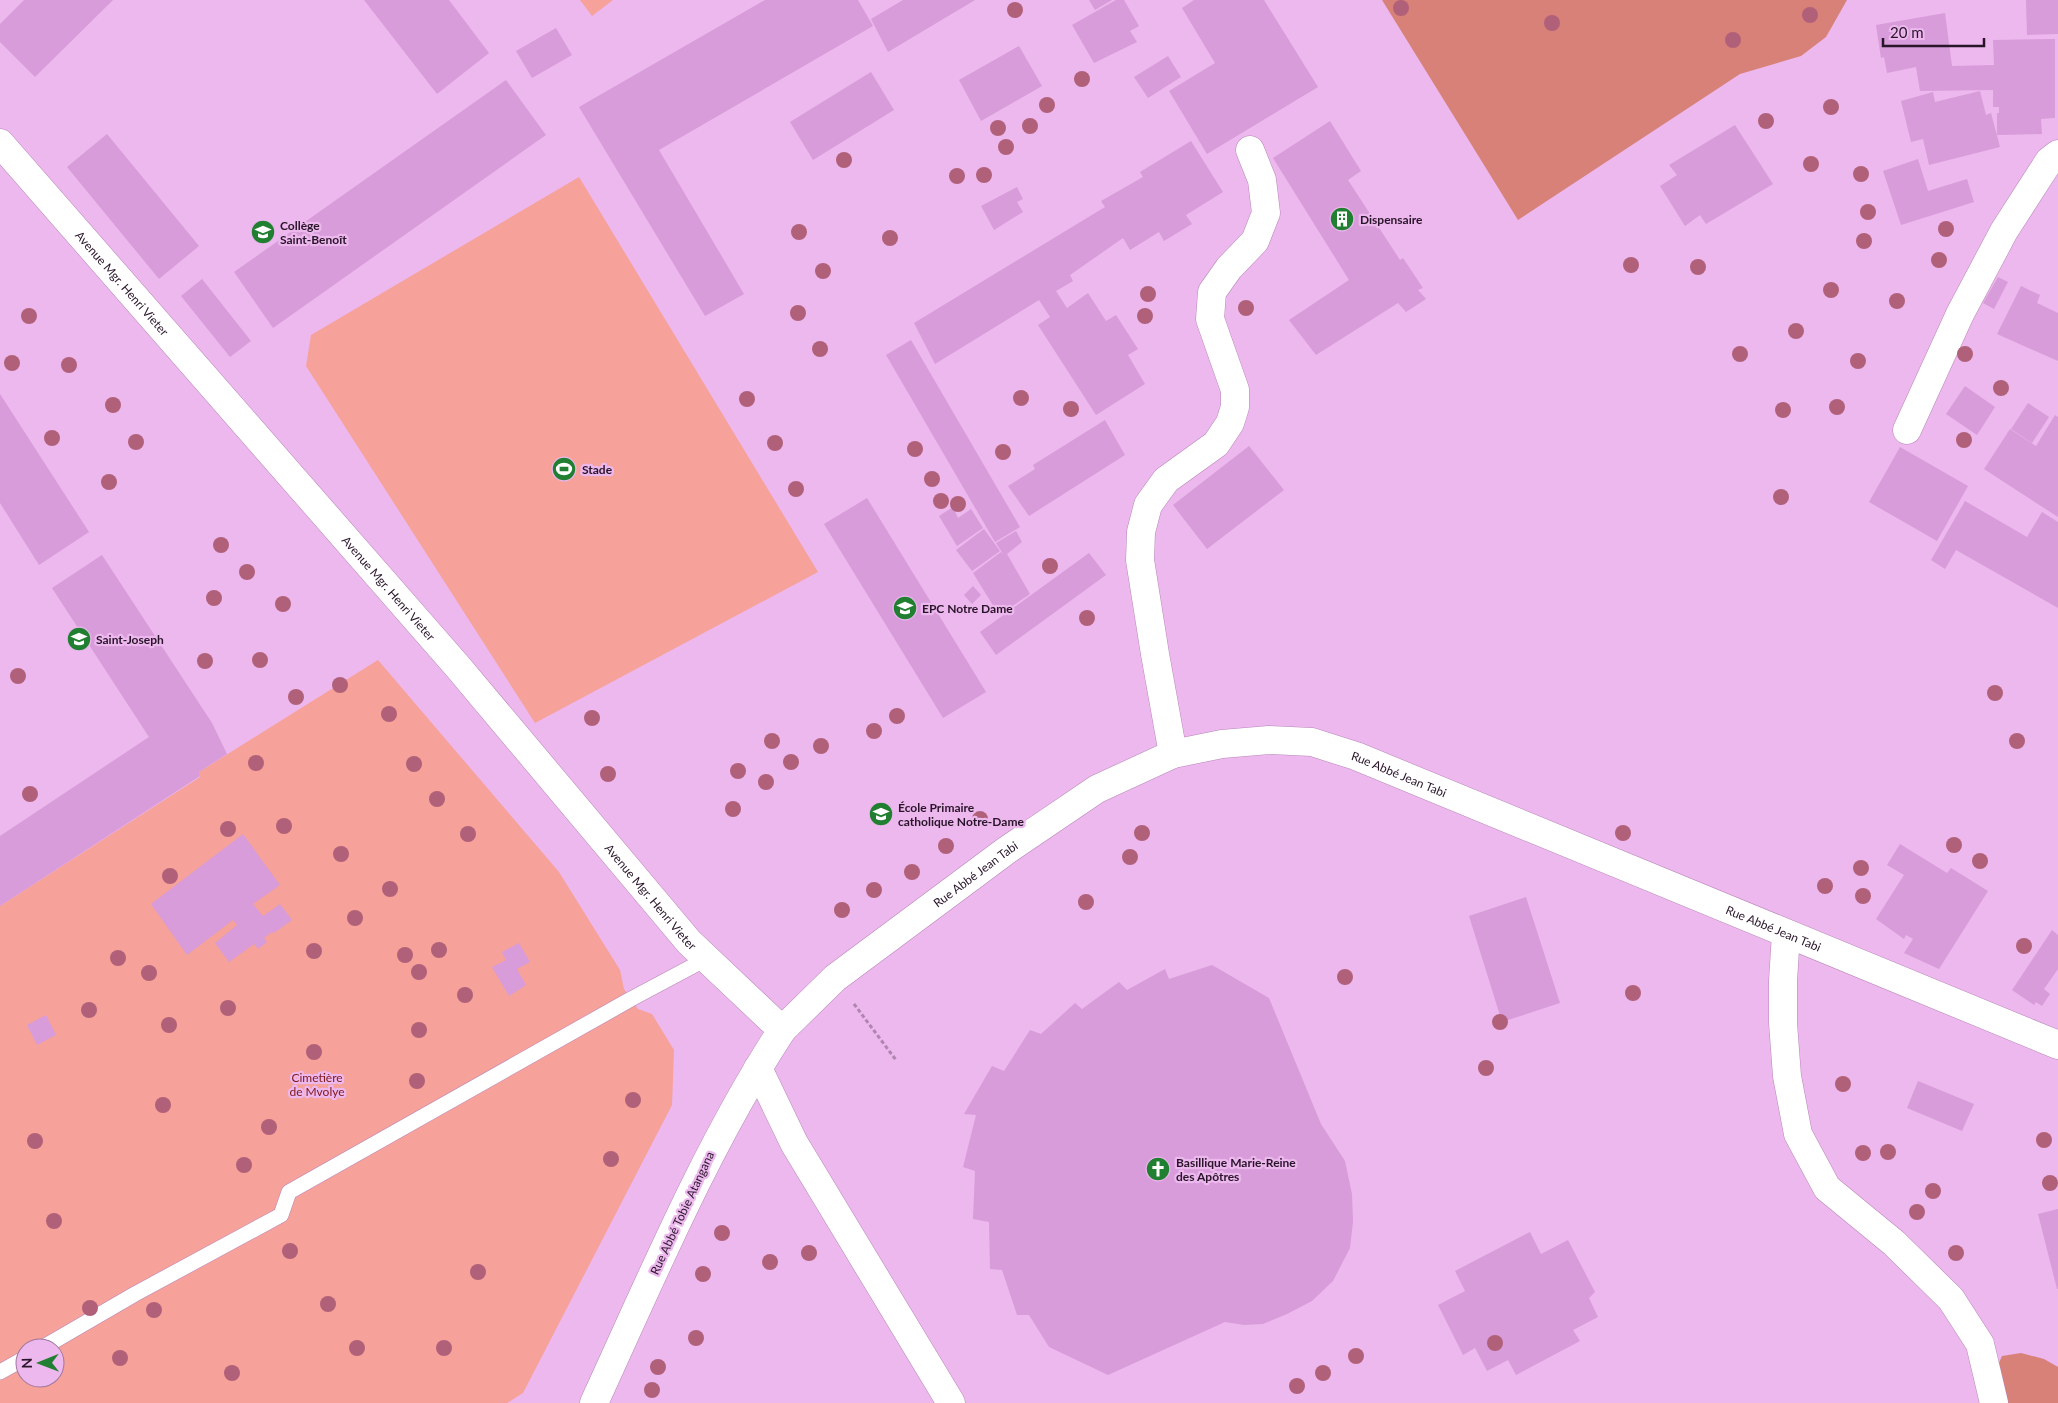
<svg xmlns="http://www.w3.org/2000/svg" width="2058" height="1403" viewBox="0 0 2058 1403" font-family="Lato,sans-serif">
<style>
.green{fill:#f6a199;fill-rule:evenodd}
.forest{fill:#d78179}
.building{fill:#d79cd9}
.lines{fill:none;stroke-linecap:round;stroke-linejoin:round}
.lane-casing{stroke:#b886b9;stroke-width:16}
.street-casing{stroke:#b886b9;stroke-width:29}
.secondary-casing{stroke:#b886b9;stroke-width:29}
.primary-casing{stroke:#b886b9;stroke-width:29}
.path{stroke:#b086b1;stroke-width:3;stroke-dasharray:4 2.5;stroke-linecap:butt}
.lane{stroke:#fff;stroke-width:15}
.street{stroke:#fff;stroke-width:28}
.secondary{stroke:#fff;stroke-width:28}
.primary{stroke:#fff;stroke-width:28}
.tree{fill:#b06079}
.labels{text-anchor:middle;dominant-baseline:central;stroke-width:4.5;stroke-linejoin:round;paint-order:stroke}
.poi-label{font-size:12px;font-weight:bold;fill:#291529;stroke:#edb8ee;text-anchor:start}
.street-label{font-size:12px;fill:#291529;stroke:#edb8ee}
.park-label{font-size:12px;fill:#7f181a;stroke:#edb8ee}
</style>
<rect width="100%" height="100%" fill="#edb8ee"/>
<g class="green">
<polygon points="580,0 613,0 592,16"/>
<polygon points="579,177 818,572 535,723 306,366 311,335"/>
<path d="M378,660L559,872L620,970L624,989L638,1009L652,1014L674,1050L672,1105L523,1393L507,1403H0V906L200,777L199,772ZM25,1348H55V1378H25Z"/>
</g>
<g class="forest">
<polygon points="1382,0 1847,0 1826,37 1801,56 1740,74 1518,220"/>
<polygon points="2021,1353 2044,1359 2058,1367 2058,1403 2001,1403 1995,1372 2002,1356"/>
</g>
<g class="building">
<polygon points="24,0 113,0 35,77 0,42 0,24"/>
<polygon points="364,0 449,0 489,53 437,94"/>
<polygon points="765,0 858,0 873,26 659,150 744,294 705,316 579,107"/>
<polygon points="903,0 975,0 888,52 871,19"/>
<polygon points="1089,0 1112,0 1095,10"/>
<polygon points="1116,0 1124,0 1139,26 1130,31 1137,42 1094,63 1072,25"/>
<polygon points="1194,0 1264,0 1318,87 1207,154 1169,91 1215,63 1182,8"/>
<polygon points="2026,0 2058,0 2058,34 2027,35"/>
<polygon points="1945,13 1952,66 1994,65 1993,40 2055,39 2055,118 2041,119 2042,134 1997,135 1997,113 1999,113 1999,107 1993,107 1993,90 1920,91 1916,67 1887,73 1884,57 1881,58 1876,25"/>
<polygon points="556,28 572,55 532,78 516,51"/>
<polygon points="1019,46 1042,86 981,121 959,80"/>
<polygon points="1168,56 1181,77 1148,98 1134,77"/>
<polygon points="871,72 894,110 813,160 790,122"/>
<polygon points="506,80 546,135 273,328 234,272"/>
<polygon points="1980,91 1986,115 1991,113 2000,147 1929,165 1923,139 1911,142 1901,101 1933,92 1935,102"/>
<polygon points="1330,121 1361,171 1348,180 1400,260 1403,258 1423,288 1418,290 1426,299 1406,312 1398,303 1316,355 1289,320 1349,280 1273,158"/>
<polygon points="1735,125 1773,184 1706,224 1700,215 1685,226 1660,186 1677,175 1669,165"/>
<polygon points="107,134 199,246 159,279 67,167"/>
<polygon points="1191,141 1223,192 1186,215 1192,224 1164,241 1159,232 1130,250 1123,238 1070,275 1073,281 1056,291 1067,308 1088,293 1106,321 1116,315 1138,349 1128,355 1145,384 1096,415 1038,325 1050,317 1039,300 935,364 914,323 1105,207 1101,201 1143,177 1140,172"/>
<polygon points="1918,159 1928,191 1967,179 1974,202 1901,225 1883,171"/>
<polygon points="1017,187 1023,199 1017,202 1023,212 994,230 981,206"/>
<polygon points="1998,277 2008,282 1994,309 1983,303"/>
<polygon points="202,279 251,341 230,357 181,296"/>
<polygon points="2021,286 2040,295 2037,303 2058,313 2058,361 1997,334"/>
<polygon points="911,340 1020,527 995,542 886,355"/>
<polygon points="1965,386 1995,407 1977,435 1946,414"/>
<polygon points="0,394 89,532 39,565 0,503"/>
<polygon points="2028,403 2049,417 2032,443 2011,429"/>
<polygon points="2055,415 2058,417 2058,517 1984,469 2010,429 2036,446"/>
<polygon points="1105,420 1125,455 1029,516 1008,486 1035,469 1033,465"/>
<polygon points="1249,446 1284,490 1207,549 1173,505"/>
<polygon points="1900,447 1968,486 1937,541 1869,502"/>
<polygon points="867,498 986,692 943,718 824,524"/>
<polygon points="1965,501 2027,537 2042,512 2058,522 2058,608 1956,550 1945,569 1931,560"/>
<polygon points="953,507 958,518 971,509 983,528 957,546 939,516"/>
<polygon points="984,529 1000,551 972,571 956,550"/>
<polygon points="1016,531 1022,542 1007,554 1030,594 999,615 973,573 1001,552 1003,554 996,543"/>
<polygon points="1089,553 1106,575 996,655 980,632"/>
<polygon points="102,555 212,723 227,754 199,772 200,776 0,906 0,836 149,737 52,588"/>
<polygon points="973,586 981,595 972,604 964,595"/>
<polygon points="243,834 280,885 253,904 263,916 280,904 292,920 274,933 272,932 264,938 267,942 258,949 254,944 229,962 215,943 237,925 233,920 187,955 151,904"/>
<polygon points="1900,844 1947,873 1951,868 1988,891 1939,969 1904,953 1913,939 1906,935 1904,939 1876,919 1904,875 1887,865"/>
<polygon points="1526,897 1560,1003 1502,1022 1469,916"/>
<polygon points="2052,930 2058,935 2058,969 2044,989 2050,994 2042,1006 2036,1002 2034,1005 2012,990"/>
<polygon points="519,943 530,962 517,969 526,985 509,996 492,967 506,960 502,952"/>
<polygon points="1212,965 1269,998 1321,1124 1345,1161 1352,1194 1353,1222 1350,1248 1333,1281 1312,1301 1287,1314 1263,1324 1244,1325 1225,1322 1108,1375 1049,1347 1029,1315 1017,1315 1002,1270 990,1269 989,1222 973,1219 975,1171 963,1167 976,1115 964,1114 992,1066 1004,1071 1030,1030 1041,1034 1075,1003 1082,1009 1119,982 1127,990 1165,969 1169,979"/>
<polygon points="46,1015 56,1035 37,1045 27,1025"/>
<polygon points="1918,1081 1974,1104 1962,1131 1907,1108"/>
<polygon points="2058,1209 2058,1289 2057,1289 2038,1214"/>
<polygon points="1530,1232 1541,1254 1568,1240 1595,1292 1589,1298 1598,1317 1573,1330 1580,1341 1516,1375 1508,1360 1487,1371 1475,1348 1463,1355 1438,1305 1465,1291 1455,1271"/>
</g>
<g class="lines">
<g class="lane-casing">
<g id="lane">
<polyline points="42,1348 135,1294 281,1215 289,1192 631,999 706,959"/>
<polyline points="0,1372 25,1358"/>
</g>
</g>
<g class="street-casing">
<g id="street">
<polyline points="1907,430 1960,314 2004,231 2049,161 2058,154"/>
<polyline points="1173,754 1155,654 1140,560 1141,532 1148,505 1166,480 1216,444 1230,423 1235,407 1235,390 1210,319 1212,292 1229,268 1255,241 1266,213 1262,180 1250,150"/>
<polyline points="1786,934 1783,981 1783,1023 1787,1076 1798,1134 1827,1188 1894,1243 1951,1299 1980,1344 1994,1403"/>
<polyline points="758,1068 794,1143 951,1403"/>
</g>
</g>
<g class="secondary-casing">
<g id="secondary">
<path id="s1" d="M782,1030L835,978L1007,850L1097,789L1173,754L1222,744L1269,740L1312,742L1356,756L2058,1045"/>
</g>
</g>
<g class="primary-casing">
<g id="primary">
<path id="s2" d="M0,143L458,667L689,942L782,1030C706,1147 652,1277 594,1403"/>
</g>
</g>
<polyline class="path" points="854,1004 896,1060"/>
<use href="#lane" class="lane"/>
<use href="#street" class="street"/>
<use href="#secondary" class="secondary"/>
<use href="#primary" class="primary"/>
</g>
<g class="tree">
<circle cx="1401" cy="8" r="8"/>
<circle cx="1015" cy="10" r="8"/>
<circle cx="1810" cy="15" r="8"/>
<circle cx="1552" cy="23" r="8"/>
<circle cx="1733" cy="40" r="8"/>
<circle cx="1082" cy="79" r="8"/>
<circle cx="1047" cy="105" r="8"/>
<circle cx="1831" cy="107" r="8"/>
<circle cx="1766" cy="121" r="8"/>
<circle cx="1030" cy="126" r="8"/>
<circle cx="998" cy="128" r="8"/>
<circle cx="1006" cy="147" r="8"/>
<circle cx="844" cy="160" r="8"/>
<circle cx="1811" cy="164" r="8"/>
<circle cx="1861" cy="174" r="8"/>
<circle cx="984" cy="175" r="8"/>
<circle cx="957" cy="176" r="8"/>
<circle cx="1868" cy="212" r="8"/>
<circle cx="1946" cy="229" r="8"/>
<circle cx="799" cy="232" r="8"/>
<circle cx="890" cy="238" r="8"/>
<circle cx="1864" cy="241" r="8"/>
<circle cx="1939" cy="260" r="8"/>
<circle cx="1631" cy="265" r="8"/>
<circle cx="1698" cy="267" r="8"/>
<circle cx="823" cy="271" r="8"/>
<circle cx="1831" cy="290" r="8"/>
<circle cx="1148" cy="294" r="8"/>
<circle cx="1897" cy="301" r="8"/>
<circle cx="1246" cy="308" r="8"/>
<circle cx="798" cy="313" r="8"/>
<circle cx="29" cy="316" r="8"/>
<circle cx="1145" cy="316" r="8"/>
<circle cx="1796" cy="331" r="8"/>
<circle cx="820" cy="349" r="8"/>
<circle cx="1740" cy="354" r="8"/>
<circle cx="1965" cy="354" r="8"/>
<circle cx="1858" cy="361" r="8"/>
<circle cx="12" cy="363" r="8"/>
<circle cx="69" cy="365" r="8"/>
<circle cx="2001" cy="388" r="8"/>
<circle cx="1021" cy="398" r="8"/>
<circle cx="747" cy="399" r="8"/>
<circle cx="113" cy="405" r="8"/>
<circle cx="1837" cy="407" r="8"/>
<circle cx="1071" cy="409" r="8"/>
<circle cx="1783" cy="410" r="8"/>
<circle cx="52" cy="438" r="8"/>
<circle cx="1964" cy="440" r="8"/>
<circle cx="136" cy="442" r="8"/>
<circle cx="775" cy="443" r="8"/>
<circle cx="915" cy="449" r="8"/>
<circle cx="1003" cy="452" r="8"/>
<circle cx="932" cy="479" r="8"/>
<circle cx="109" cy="482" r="8"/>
<circle cx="796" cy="489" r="8"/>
<circle cx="1781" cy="497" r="8"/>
<circle cx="941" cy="501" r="8"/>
<circle cx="958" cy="504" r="8"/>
<circle cx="221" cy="545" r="8"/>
<circle cx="1050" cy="566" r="8"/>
<circle cx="247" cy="572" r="8"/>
<circle cx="214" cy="598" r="8"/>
<circle cx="283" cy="604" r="8"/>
<circle cx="1087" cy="618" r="8"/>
<circle cx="260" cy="660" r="8"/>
<circle cx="205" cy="661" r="8"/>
<circle cx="18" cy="676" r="8"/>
<circle cx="340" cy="685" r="8"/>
<circle cx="1995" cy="693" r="8"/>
<circle cx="296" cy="697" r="8"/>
<circle cx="389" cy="714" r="8"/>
<circle cx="897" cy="716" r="8"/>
<circle cx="592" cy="718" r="8"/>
<circle cx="874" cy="731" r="8"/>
<circle cx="772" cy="741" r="8"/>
<circle cx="2017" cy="741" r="8"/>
<circle cx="821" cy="746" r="8"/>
<circle cx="791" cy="762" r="8"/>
<circle cx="256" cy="763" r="8"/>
<circle cx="414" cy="764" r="8"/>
<circle cx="738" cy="771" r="8"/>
<circle cx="608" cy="774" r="8"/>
<circle cx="766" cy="782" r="8"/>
<circle cx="30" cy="794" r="8"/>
<circle cx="437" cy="799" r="8"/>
<circle cx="733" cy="809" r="8"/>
<circle cx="980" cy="819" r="8"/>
<circle cx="284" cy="826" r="8"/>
<circle cx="228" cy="829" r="8"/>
<circle cx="1142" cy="833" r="8"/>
<circle cx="1623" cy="833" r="8"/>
<circle cx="468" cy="834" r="8"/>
<circle cx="1954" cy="845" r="8"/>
<circle cx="946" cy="846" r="8"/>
<circle cx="341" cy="854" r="8"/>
<circle cx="1130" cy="857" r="8"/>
<circle cx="1980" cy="861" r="8"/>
<circle cx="1861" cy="868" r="8"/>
<circle cx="912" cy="872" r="8"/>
<circle cx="170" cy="876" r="8"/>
<circle cx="1825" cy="886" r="8"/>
<circle cx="390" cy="889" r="8"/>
<circle cx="874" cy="890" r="8"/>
<circle cx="1863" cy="896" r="8"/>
<circle cx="1086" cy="902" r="8"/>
<circle cx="842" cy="910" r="8"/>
<circle cx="355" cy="918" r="8"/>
<circle cx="2024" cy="946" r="8"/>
<circle cx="439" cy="950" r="8"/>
<circle cx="314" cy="951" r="8"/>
<circle cx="405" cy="955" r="8"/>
<circle cx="118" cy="958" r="8"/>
<circle cx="419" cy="972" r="8"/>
<circle cx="149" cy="973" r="8"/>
<circle cx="1345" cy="977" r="8"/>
<circle cx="1633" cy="993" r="8"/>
<circle cx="465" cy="995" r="8"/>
<circle cx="228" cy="1008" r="8"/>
<circle cx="89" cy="1010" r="8"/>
<circle cx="1500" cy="1022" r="8"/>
<circle cx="169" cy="1025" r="8"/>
<circle cx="419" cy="1030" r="8"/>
<circle cx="314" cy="1052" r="8"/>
<circle cx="1486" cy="1068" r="8"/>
<circle cx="417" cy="1081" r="8"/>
<circle cx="1843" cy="1084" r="8"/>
<circle cx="633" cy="1100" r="8"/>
<circle cx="163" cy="1105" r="8"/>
<circle cx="269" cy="1127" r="8"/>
<circle cx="2044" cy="1140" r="8"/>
<circle cx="35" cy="1141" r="8"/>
<circle cx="1888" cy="1152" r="8"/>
<circle cx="1863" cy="1153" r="8"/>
<circle cx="611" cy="1159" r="8"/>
<circle cx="244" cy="1165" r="8"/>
<circle cx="2050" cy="1183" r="8"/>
<circle cx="1933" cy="1191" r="8"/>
<circle cx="1917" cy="1212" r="8"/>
<circle cx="54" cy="1221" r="8"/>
<circle cx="722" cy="1233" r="8"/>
<circle cx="290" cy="1251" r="8"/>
<circle cx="809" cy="1253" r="8"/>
<circle cx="1956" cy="1253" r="8"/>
<circle cx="770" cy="1262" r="8"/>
<circle cx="478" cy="1272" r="8"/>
<circle cx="703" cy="1274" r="8"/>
<circle cx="328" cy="1304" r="8"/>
<circle cx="90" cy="1308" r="8"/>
<circle cx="154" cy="1310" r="8"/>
<circle cx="696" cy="1338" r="8"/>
<circle cx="1495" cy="1343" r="8"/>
<circle cx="357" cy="1348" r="8"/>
<circle cx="444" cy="1348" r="8"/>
<circle cx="1356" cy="1356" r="8"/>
<circle cx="120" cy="1358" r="8"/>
<circle cx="658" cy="1367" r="8"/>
<circle cx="232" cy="1373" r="8"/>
<circle cx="1323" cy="1373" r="8"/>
<circle cx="1297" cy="1386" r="8"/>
<circle cx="652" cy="1390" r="8"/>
</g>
<defs>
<g id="building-disc" transform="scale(1.25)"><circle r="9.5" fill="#217f31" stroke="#edb8ee"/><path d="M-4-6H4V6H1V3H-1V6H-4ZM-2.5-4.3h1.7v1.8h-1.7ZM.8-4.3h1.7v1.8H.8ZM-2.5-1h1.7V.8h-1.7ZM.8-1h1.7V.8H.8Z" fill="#fff"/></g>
<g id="school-disc" transform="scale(1.25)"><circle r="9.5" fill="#217f31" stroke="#edb8ee"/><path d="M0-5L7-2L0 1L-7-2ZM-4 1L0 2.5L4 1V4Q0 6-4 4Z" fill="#fff"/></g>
<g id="stadium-disc" transform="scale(1.25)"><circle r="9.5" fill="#217f31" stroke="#edb8ee"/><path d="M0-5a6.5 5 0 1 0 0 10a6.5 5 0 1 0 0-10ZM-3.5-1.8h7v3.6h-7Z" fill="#fff"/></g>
<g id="church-disc" transform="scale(1.25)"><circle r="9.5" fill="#217f31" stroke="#edb8ee"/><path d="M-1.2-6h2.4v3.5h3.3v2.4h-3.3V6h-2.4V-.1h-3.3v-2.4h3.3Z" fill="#fff"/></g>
</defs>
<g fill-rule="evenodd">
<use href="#building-disc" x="1342" y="219"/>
<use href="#school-disc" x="263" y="232"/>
<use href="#stadium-disc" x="564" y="469"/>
<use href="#school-disc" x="905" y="608"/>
<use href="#school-disc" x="79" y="639"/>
<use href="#school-disc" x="881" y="814"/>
<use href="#church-disc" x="1158" y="1169"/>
</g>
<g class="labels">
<g class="poi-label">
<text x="1360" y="219">Dispensaire</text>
<text x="280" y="225">Collège<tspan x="280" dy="14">Saint-Benoît</tspan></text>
<text x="582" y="469">Stade</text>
<text x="922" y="608">EPC Notre Dame</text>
<text x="96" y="639">Saint-Joseph</text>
<text x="898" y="807">École Primaire<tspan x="898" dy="14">catholique Notre-Dame</tspan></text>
<text x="1176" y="1162">Basillique Marie-Reine<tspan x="1176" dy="14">des Apôtres</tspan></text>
</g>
<g class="street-label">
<text stroke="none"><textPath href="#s2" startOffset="186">Avenue Mgr. Henri Vieter</textPath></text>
<text stroke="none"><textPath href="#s2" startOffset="591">Avenue Mgr. Henri Vieter</textPath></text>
<text stroke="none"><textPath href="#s1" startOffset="714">Rue Abbé Jean Tabi</textPath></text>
<text stroke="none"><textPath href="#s1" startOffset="249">Rue Abbé Jean Tabi</textPath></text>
<text stroke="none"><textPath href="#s2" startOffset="996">Avenue Mgr. Henri Vieter</textPath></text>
<text stroke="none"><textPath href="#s1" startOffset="1119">Rue Abbé Jean Tabi</textPath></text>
<text transform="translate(682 1213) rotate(-65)">Rue Abbé Tobie Atangana</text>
</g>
<g class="park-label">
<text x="317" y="1077">Cimetière<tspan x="317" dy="14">de Mvolye</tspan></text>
</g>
</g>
<g transform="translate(40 1363) rotate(269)"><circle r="24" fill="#edb8ee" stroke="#9f779f"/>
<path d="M0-4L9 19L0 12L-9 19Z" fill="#217f31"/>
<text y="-8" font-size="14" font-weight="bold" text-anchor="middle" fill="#291529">N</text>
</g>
<path d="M1883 38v8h101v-8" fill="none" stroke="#291529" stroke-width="2.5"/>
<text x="1890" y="38" font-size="15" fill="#291529" stroke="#edb8ee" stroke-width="4" paint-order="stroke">20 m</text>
</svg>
